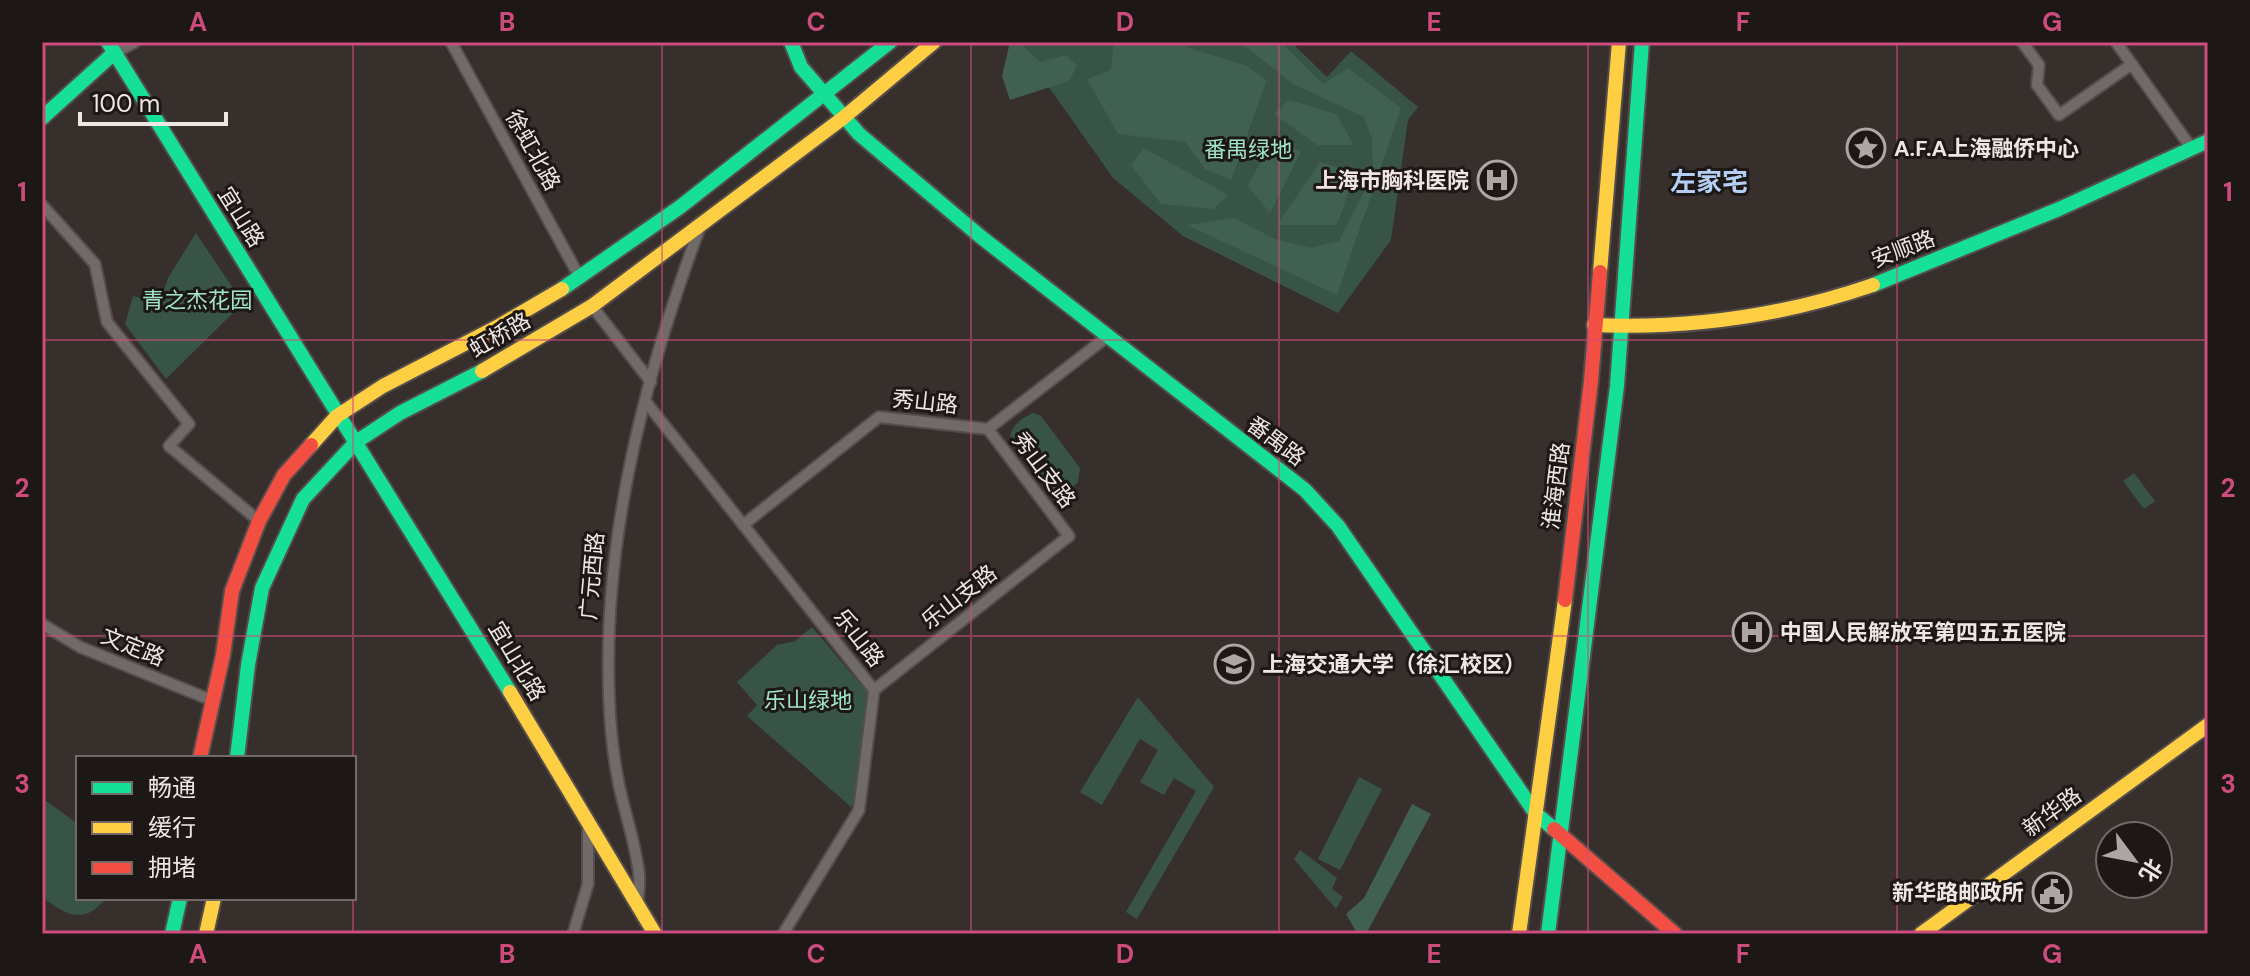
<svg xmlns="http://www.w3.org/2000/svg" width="2250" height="976" viewBox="0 0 2250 976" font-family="'DM Sans','Noto Sans SC',sans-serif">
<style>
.green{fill:#385447}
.forest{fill:#406151}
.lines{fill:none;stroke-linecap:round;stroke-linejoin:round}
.street-casing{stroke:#544d4b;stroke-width:14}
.fast-casing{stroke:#544d4b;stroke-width:18}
.slow-casing{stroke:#544d4b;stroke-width:18}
.jam-casing{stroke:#544d4b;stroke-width:18}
.street{stroke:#706a68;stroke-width:10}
.fast{stroke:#16e098;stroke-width:14}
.slow{stroke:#ffcf43;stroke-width:14}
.jam{stroke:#f24e42;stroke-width:14}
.grid{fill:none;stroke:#cd4c7d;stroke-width:2;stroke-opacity:0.55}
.labels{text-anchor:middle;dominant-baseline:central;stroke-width:6;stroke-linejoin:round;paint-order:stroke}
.poi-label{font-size:22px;font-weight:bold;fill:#efe6e3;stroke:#1d1715;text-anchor:start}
.park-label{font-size:22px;fill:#a0e6c6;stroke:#1d1715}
.street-label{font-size:22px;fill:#efe6e3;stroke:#1d1715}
.quarter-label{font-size:26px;font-weight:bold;fill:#b4cff4;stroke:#1d1715}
.neatline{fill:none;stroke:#cd4c7d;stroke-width:3}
.grid-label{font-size:26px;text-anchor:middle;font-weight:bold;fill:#cd4c7d}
</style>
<rect width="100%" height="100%" fill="#372f2c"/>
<g class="green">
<polygon points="1017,42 1291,42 1327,77 1351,51 1418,107 1408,120 1391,240 1338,313 1183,236 1113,178"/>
<polygon points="196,233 243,303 166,379 125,324 133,296 159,303 168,278"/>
<path d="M1033,413L1041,416L1080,468L1078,482L1062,496L1055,492L1010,436C1013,424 1022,418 1033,413Z"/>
<polygon points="2134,473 2155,501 2144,509 2123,481"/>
<polygon points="812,627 868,693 854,802 851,807 747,716 757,705 737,682 777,645 795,641"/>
<polygon points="1138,697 1214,787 1137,919 1126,912 1196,791 1174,778 1164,795 1140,782 1158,750 1140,739 1102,805 1080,792"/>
<polygon points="1359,777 1382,789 1340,870 1318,859"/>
<path d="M42,798L78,824V898H106C84,926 66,915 42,897Z"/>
<polygon points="1300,850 1337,878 1332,889 1343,897 1336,909 1294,859"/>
</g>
<g class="forest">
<polygon points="1010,42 1019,42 1040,62 1066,55 1077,66 1069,81 1010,100 1002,76"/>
<polygon points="1114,42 1170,42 1247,66 1265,79 1266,82 1231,180 1205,169 1185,142 1118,134 1087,79 1111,70"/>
<polygon points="1240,42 1281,42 1323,84 1348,68 1401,108 1337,295 1187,225 1234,218 1275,239 1310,248 1339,241 1373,174 1372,140 1364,117 1293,84"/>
<polygon points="1289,100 1336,114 1354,145 1317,145 1274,114"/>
<polygon points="1274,137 1301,152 1270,213 1248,186"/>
<polygon points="1144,148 1228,195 1213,209 1161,204 1131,165"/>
<polygon points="1320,162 1355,173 1337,225 1277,225"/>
<polygon points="1412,804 1431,814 1367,932 1357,933 1346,914 1364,898"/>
</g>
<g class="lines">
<g class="street-casing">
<g id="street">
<polyline points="451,42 580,278"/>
<polyline points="2022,42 2039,65 2037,85 2059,115 2132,64"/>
<polyline points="2116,42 2192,149"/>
<polyline points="114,53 135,42"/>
<polyline points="42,205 95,264 107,322 189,424 169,446 259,521"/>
<polyline points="592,306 651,382"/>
<polyline points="646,402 874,690 859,810 783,934"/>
<polyline points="743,525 879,417 988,429 1108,336"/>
<polyline points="42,624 80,647 211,700"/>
<polyline points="874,690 1069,536 988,429"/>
<path d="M638,905C638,895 640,884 639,874C636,845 625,814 619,785C613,756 610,725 609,695C603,536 645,375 700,227"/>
<polyline points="573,934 588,884 588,821"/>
</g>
</g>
<g class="fast-casing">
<g id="fast">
<polyline points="108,42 510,692"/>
<polyline points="791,42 801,67 859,134 981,237 1305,490 1338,526 1536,814 1554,829"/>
<polyline points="42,118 114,53"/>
<polyline points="1873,285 2059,209 2208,141"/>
<polyline points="562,289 680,207 890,42"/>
<polyline points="237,758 248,665 262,588 303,499 356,442 400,413 482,371"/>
<polyline points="172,934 180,898"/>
<polyline points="1548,934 1617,386 1642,42"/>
</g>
</g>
<g class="slow-casing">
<g id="slow">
<polyline points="1600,272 1619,42"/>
<path d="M1594,325C1689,329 1783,316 1873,285"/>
<polyline points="482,371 592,306 843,118 934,42"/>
<polyline points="311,445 337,416 383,386 497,327 562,289"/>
<polyline points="510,692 655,934"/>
<polyline points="206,934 214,898"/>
<polyline points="1519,934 1565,600"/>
<polyline points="1921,934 2208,725"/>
</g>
</g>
<g class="jam-casing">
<g id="jam">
<polyline points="1565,600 1591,381 1600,272"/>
<polyline points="200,758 223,655 232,591 259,521 284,475 311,445"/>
<polyline points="1554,829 1675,934"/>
</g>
</g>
<use href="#street" class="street"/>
<use href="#fast" class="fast"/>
<use href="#slow" class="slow"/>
<use href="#jam" class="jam"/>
</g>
<path class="grid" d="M353,42V758M662,42V934M971,42V934M1279,42V934M1588,42V934M1897,42V934M42,340H2208M42,636H2208M353,898V934"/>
<defs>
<g id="sight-ring" transform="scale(2)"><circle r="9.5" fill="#1d1715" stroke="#afa6a3" stroke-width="1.5"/><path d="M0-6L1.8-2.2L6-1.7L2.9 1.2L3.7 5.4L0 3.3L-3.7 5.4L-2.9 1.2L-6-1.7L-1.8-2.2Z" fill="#afa6a3"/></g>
<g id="hospital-ring" transform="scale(2)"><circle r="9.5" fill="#1d1715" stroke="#afa6a3" stroke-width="1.5"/><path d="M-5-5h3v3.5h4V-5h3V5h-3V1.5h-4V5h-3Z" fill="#afa6a3"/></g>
<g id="university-ring" transform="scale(2)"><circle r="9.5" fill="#1d1715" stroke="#afa6a3" stroke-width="1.5"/><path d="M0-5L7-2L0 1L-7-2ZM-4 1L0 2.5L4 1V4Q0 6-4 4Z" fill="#afa6a3"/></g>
<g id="civic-ring" transform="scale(2)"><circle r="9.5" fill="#1d1715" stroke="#afa6a3" stroke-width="1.5"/><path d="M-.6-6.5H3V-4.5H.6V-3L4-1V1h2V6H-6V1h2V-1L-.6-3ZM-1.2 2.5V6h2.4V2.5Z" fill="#afa6a3"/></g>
</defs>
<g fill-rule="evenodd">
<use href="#sight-ring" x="1866" y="148"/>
<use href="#hospital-ring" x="1497" y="180"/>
<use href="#hospital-ring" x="1752" y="632"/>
<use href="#university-ring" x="1234" y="664"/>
<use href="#civic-ring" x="2052" y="892"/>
</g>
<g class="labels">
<g class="poi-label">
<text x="1894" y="148">A.F.A上海融侨中心</text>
<text x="1469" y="180" text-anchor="end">上海市胸科医院</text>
<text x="1780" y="632">中国人民解放军第四五五医院</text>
<text x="1262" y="664">上海交通大学（徐汇校区）</text>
<text x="2024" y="892" text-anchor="end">新华路邮政所</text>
</g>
<g class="park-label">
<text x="1248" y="149">番禺绿地</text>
<text x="197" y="300">青之杰花园</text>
<text x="808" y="700">乐山绿地</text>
</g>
<g class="street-label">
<text transform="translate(533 150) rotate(61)">徐虹北路</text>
<text transform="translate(241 217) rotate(58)">宜山路</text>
<text transform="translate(1903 249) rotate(-21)">安顺路</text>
<text transform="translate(500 335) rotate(-30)">虹桥路</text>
<text transform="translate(925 402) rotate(6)">秀山路</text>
<text transform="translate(1276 441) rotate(37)">番禺路</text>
<text transform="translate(1044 470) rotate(53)">秀山支路</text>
<text transform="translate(1556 486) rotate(-83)">淮海西路</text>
<text transform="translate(592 576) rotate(-85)">广元西路</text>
<text transform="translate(959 597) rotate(-38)">乐山支路</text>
<text transform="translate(859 638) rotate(52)">乐山路</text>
<text transform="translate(133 647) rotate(22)">文定路</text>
<text transform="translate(517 661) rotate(59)">宜山北路</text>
<text transform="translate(2052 812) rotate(-36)">新华路</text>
</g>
<g class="quarter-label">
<text x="1709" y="182">左家宅</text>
</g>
</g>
<rect width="2250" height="976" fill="none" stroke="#1d1715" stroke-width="88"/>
<rect x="76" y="756" width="280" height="144" fill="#1d1715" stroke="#716a67" stroke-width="2"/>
<rect x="92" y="782" width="40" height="12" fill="#16e098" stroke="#716a67" stroke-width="2"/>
<text x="148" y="796" font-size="24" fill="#efe6e3">畅通</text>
<rect x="92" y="822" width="40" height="12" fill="#ffcf43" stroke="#716a67" stroke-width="2"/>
<text x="148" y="836" font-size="24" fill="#efe6e3">缓行</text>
<rect x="92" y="862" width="40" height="12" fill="#f24e42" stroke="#716a67" stroke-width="2"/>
<text x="148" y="876" font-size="24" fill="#efe6e3">拥堵</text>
<g transform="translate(2134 860) rotate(122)"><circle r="38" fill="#1d1715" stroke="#716a67" stroke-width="2"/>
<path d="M0-6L14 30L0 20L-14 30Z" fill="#afa6a3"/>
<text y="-12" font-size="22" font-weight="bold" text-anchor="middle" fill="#efe6e3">北</text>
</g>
<path d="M80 112v12h146v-12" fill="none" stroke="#efe6e3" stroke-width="4"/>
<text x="92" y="112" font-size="24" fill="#efe6e3" stroke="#1d1715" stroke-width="6" paint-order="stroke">100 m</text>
<rect x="44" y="44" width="2162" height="888" class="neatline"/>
<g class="grid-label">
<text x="198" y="31">A</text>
<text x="507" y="31">B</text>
<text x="816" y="31">C</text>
<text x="1125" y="31">D</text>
<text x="1434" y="31">E</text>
<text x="1743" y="31">F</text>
<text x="2052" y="31">G</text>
<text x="22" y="201">1</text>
<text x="2228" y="201">1</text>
<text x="22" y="497">2</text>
<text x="2228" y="497">2</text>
<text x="22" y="793">3</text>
<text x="2228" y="793">3</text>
<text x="198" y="963">A</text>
<text x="507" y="963">B</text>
<text x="816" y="963">C</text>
<text x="1125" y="963">D</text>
<text x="1434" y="963">E</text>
<text x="1743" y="963">F</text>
<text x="2052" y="963">G</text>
</g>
</svg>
